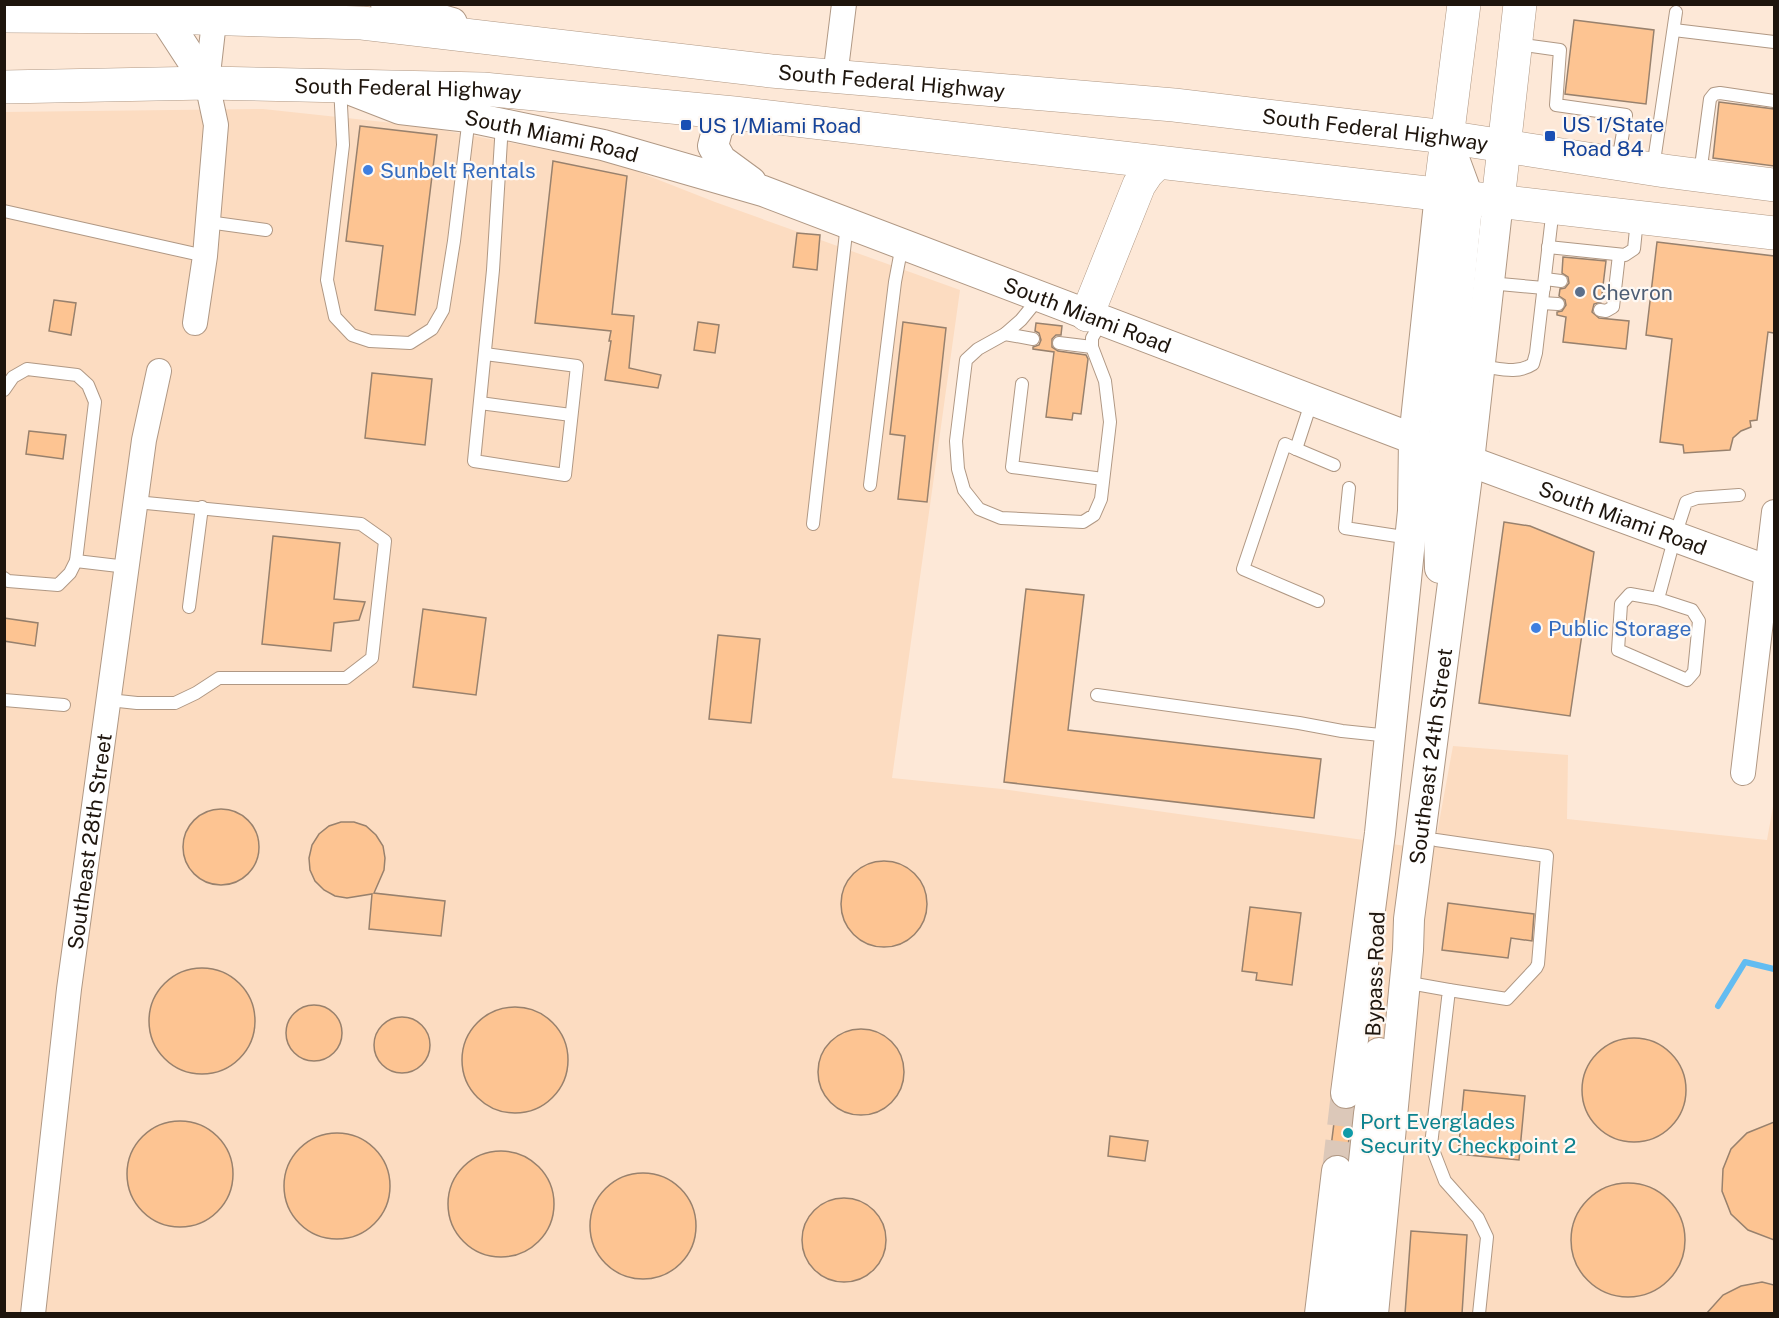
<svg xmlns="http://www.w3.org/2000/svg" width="1779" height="1318" viewBox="0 0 1779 1318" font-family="'Public Sans',sans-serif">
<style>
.built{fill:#fcdcc1}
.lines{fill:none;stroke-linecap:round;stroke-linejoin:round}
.stream{stroke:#63bcf1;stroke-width:6}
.building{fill:#fdc492;stroke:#98816d;stroke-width:1.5}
.tertiary-tunnel{stroke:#dcc8b9;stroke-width:30;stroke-dasharray:30 15;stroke-linecap:butt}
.service-casing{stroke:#b09884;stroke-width:14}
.minor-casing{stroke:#b09884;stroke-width:26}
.tertiary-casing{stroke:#b09884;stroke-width:32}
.primary-casing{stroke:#b09884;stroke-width:34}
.service{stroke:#fff;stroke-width:12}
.minor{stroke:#fff;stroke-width:24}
.tertiary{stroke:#fff;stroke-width:30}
.primary{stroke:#fff;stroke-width:33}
.transit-dot{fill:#1a4fb4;stroke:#fef9f4;stroke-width:2}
.shop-dot{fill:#3f7fe0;stroke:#fef9f4;stroke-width:2}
.service-dot{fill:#5c6f8a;stroke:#fef9f4;stroke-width:2}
.culture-dot{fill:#0f9aa8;stroke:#fef9f4;stroke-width:2}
.labels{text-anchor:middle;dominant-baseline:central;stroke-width:4.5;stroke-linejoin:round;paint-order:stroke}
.street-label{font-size:21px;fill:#1e150d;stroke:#fef9f4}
.transit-label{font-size:21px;fill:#164399;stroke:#fef9f4;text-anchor:start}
.shop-label{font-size:21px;fill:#366cbe;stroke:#fef9f4;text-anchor:start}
.service-label{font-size:21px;fill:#4e5e75;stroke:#fef9f4;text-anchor:start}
.culture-label{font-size:21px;fill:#0d838f;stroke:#fef9f4;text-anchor:start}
</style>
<rect width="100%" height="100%" fill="#fde8d7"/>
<polygon class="built" points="263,109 421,126 613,162 715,202 960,290 892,778 1002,789 1434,850 1453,746 1568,755 1567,819 1767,840 1774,801 1774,1313 5,1313 4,112"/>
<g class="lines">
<polyline class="stream" points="1718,1006 1745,962 1774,969"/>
</g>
<g class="building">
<polygon points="1574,20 1654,30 1646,104 1565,94"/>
<polygon points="1719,102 1774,109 1774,166 1713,158"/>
<polygon points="360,126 437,135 415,315 375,310 383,246 346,241"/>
<polygon points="553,161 627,176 612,314 634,316 629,368 661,375 658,388 605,380 611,341 609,341 611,331 535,323"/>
<polygon points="797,233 820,235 817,270 793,267"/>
<polygon points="1657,242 1774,256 1774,333 1768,332 1757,420 1750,421 1751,427 1741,431 1733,438 1730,450 1684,453 1683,445 1660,442 1672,339 1646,335"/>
<polygon points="1563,257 1606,261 1601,302 1594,304 1592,312 1599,318 1629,321 1626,349 1563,342 1566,317 1557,315 1557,312 1562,311 1566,305 1565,300 1559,296 1560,289 1565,288 1569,283 1568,277 1562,273"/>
<polygon points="54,300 76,303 71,335 49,331"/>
<polygon points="698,322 719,325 715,353 694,350"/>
<polygon points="903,322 946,328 927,502 898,499 905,436 890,434"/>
<polygon points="1036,323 1062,326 1061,335 1056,335 1052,339 1052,347 1058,351 1086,355 1088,359 1081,414 1073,413 1072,420 1046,417 1054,352 1033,349 1033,347 1039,345 1041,340 1039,333 1035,331"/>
<polygon points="372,373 432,379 425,445 365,438"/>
<polygon points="29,431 66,435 63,459 26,454"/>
<polygon points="1504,522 1530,526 1594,552 1570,716 1479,703"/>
<polygon points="273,536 340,543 334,599 365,602 359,620 334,623 331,651 262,644"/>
<polygon points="1026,589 1084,595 1068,730 1321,759 1314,818 1004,782"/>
<polygon points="423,609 486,618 476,695 413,687"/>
<polygon points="4,618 38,623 35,646 4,641"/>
<polygon points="718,635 760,639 751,723 709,719"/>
<circle cx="221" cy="847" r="38"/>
<polygon points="341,822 354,822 366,826 376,835 383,846 385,858 384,870 374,893 445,901 441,936 369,929 372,894 347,898 335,896 324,890 315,881 310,870 309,858 312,845 319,834 329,826"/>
<circle cx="884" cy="904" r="43"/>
<polygon points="1448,903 1534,914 1532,941 1511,938 1508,958 1442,950"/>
<polygon points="1250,907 1301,913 1292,985 1256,980 1257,973 1242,971"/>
<circle cx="202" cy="1021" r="53"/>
<circle cx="314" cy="1033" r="28"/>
<circle cx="515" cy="1060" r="53"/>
<circle cx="402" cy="1045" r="28"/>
<circle cx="861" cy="1072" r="43"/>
<circle cx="1634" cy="1090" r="52"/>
<polygon points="1464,1090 1525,1096 1519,1160 1458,1154"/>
<polygon points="1336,1107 1344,1110 1352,1109 1347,1157 1338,1154 1330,1155"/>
<circle cx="180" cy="1174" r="53"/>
<polygon points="1774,1122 1774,1240 1748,1230 1731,1214 1722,1191 1723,1169 1731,1149 1747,1133"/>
<circle cx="337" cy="1186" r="53"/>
<polygon points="1110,1136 1148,1141 1145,1161 1108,1156"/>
<circle cx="501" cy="1204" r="53"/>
<circle cx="643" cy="1226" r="53"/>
<circle cx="1628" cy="1240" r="57"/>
<circle cx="844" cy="1240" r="42"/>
<polygon points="1411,1231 1467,1235 1462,1314 1405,1314"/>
<polygon points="1762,1282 1774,1285 1774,1314 1706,1314 1723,1295 1741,1286"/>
</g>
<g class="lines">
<polyline class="tertiary-tunnel" points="1337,1171 1346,1093"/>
<g class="service-casing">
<g id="service">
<polyline points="1674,30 1774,42"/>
<polyline points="1517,44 1560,50 1556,105 1626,115 1618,161"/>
<polyline points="340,86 343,145 327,280 335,317 352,335 370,341 410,343 432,329 443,310 454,241 469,117"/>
<polyline points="1653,168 1676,12"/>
<polyline points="1700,174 1710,99 1714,94 1720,93 1774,101"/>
<polyline points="4,211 205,256"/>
<polyline points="208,222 266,230"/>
<polyline points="1548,247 1625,255 1634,249 1637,219"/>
<polyline points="1545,279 1561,281"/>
<polyline points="1489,283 1544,288"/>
<polyline points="1039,298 1021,320 1005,334 978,349 966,360 956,441 958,469 964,490 979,509 1001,518 1083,522 1094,515 1101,499 1110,422 1105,381 1092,347 1092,338 1102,321"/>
<polyline points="1542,303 1558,304"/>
<polyline points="1600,310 1606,311 1613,307 1619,255"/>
<polyline points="1005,334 1033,339"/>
<polyline points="1059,343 1092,347"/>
<polyline points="485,354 577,366 565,475 474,461 493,270 502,124"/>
<path d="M1480,366C1499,368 1516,375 1533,364L1536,353L1553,208"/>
<polyline points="1022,384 1012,467 1103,479"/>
<polyline points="4,390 13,377 27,369 77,375 88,385 95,402 76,561 70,573 58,585 8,581 4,578"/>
<polyline points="1312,400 1296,449 1285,444 1243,569 1318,601"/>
<polyline points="480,403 571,415"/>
<polyline points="1296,449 1334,465"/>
<polyline points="870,485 895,282 902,245"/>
<polyline points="1349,488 1345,528 1410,538"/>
<polyline points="813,524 847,224"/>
<polyline points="76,561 127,567"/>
<polyline points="1658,599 1630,594 1621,604 1618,650 1687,680 1694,672 1699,621 1692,610 1658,599 1675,536 1686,502 1697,498 1739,495"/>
<polyline points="189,607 202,507"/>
<polyline points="1097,695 1299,723 1342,731 1390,736"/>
<polyline points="4,700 64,705"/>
<polyline points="109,700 137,703 175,703 196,693 219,678 346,678 372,658 385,541 361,524 136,502"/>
<polyline points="1436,840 1547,856 1538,964 1536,968 1507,999 1449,990"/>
<polyline points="1404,982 1449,990 1431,1145 1445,1181 1478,1218 1487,1237 1479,1314"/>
</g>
</g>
<g class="minor-casing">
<g id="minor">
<polyline points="835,77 844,4"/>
<polyline points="195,323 205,256 216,125 207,83 216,4"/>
<polyline points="1743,773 1774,512"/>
<path id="s1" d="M33,1314L69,989L144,440L159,371"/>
</g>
</g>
<g class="tertiary-casing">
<g id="tertiary">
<polyline points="153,4 164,17 207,83"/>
<polyline points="386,4 452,23"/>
<path id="s2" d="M346,88L400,109L469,117L603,145L763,191L1414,439"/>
<polyline points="734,113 718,127 713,146 721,160 751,182"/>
<path id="s3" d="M1469,461L1774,573"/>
<polyline points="1440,568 1438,493 1468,197 1446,137"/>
<polyline points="1346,1093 1380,833 1413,511 1414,439 1440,194"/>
<polyline points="1320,1314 1337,1171"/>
<polyline points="1348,1314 1369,1114 1379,1053"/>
<path id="s4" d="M1373,1314L1408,950L1409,919L1469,461L1498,201"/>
</g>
</g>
<g class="primary-casing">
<g id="primary">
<path id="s5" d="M4,16L164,17L362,23L771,71L1174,105L1446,137L1665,171L1774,185"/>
<path id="s6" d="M4,87L207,83L483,89L734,113L1774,233"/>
<polyline points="1440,194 1464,4"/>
<polyline points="1498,201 1520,4"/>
<polyline points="1087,315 1139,185 1147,173 1157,163"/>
</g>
</g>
<use href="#service" class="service"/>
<use href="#minor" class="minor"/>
<use href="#tertiary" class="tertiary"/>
<use href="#primary" class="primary"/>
</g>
<g class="transit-dot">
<rect x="680" y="119" width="12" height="12" rx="3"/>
<rect x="1544" y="130" width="12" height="12" rx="3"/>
</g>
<g class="shop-dot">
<circle cx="368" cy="170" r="6"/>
<circle cx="1536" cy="628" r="6"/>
</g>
<circle class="service-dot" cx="1580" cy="292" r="6"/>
<circle class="culture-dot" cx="1348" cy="1133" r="6"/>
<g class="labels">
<g class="street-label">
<text stroke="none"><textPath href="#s5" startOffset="891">South Federal Highway</textPath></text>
<text stroke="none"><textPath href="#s6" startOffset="404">South Federal Highway</textPath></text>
<text stroke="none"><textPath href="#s5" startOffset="1377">South Federal Highway</textPath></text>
<text stroke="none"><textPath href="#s2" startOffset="212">South Miami Road</textPath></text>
<text stroke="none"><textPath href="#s2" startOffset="778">South Miami Road</textPath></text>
<text stroke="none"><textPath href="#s3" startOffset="164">South Miami Road</textPath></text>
<text stroke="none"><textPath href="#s4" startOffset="561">Southeast 24th Street</textPath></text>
<text stroke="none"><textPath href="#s1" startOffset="476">Southeast 28th Street</textPath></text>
<text transform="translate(1375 974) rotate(-88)">Bypass Road</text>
</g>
<g class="transit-label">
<text x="1562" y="124">US 1/State<tspan x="1562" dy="24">Road 84</tspan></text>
<text x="698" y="125">US 1/Miami Road</text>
</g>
<g class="shop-label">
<text x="380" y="170">Sunbelt Rentals</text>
<text x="1548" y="628">Public Storage</text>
</g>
<g class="service-label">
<text x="1592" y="292">Chevron</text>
</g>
<g class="culture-label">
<text x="1360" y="1121">Port Everglades<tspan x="1360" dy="24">Security Checkpoint 2</tspan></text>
</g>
</g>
<rect width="1779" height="1318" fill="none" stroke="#1e150d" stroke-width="12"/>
</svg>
